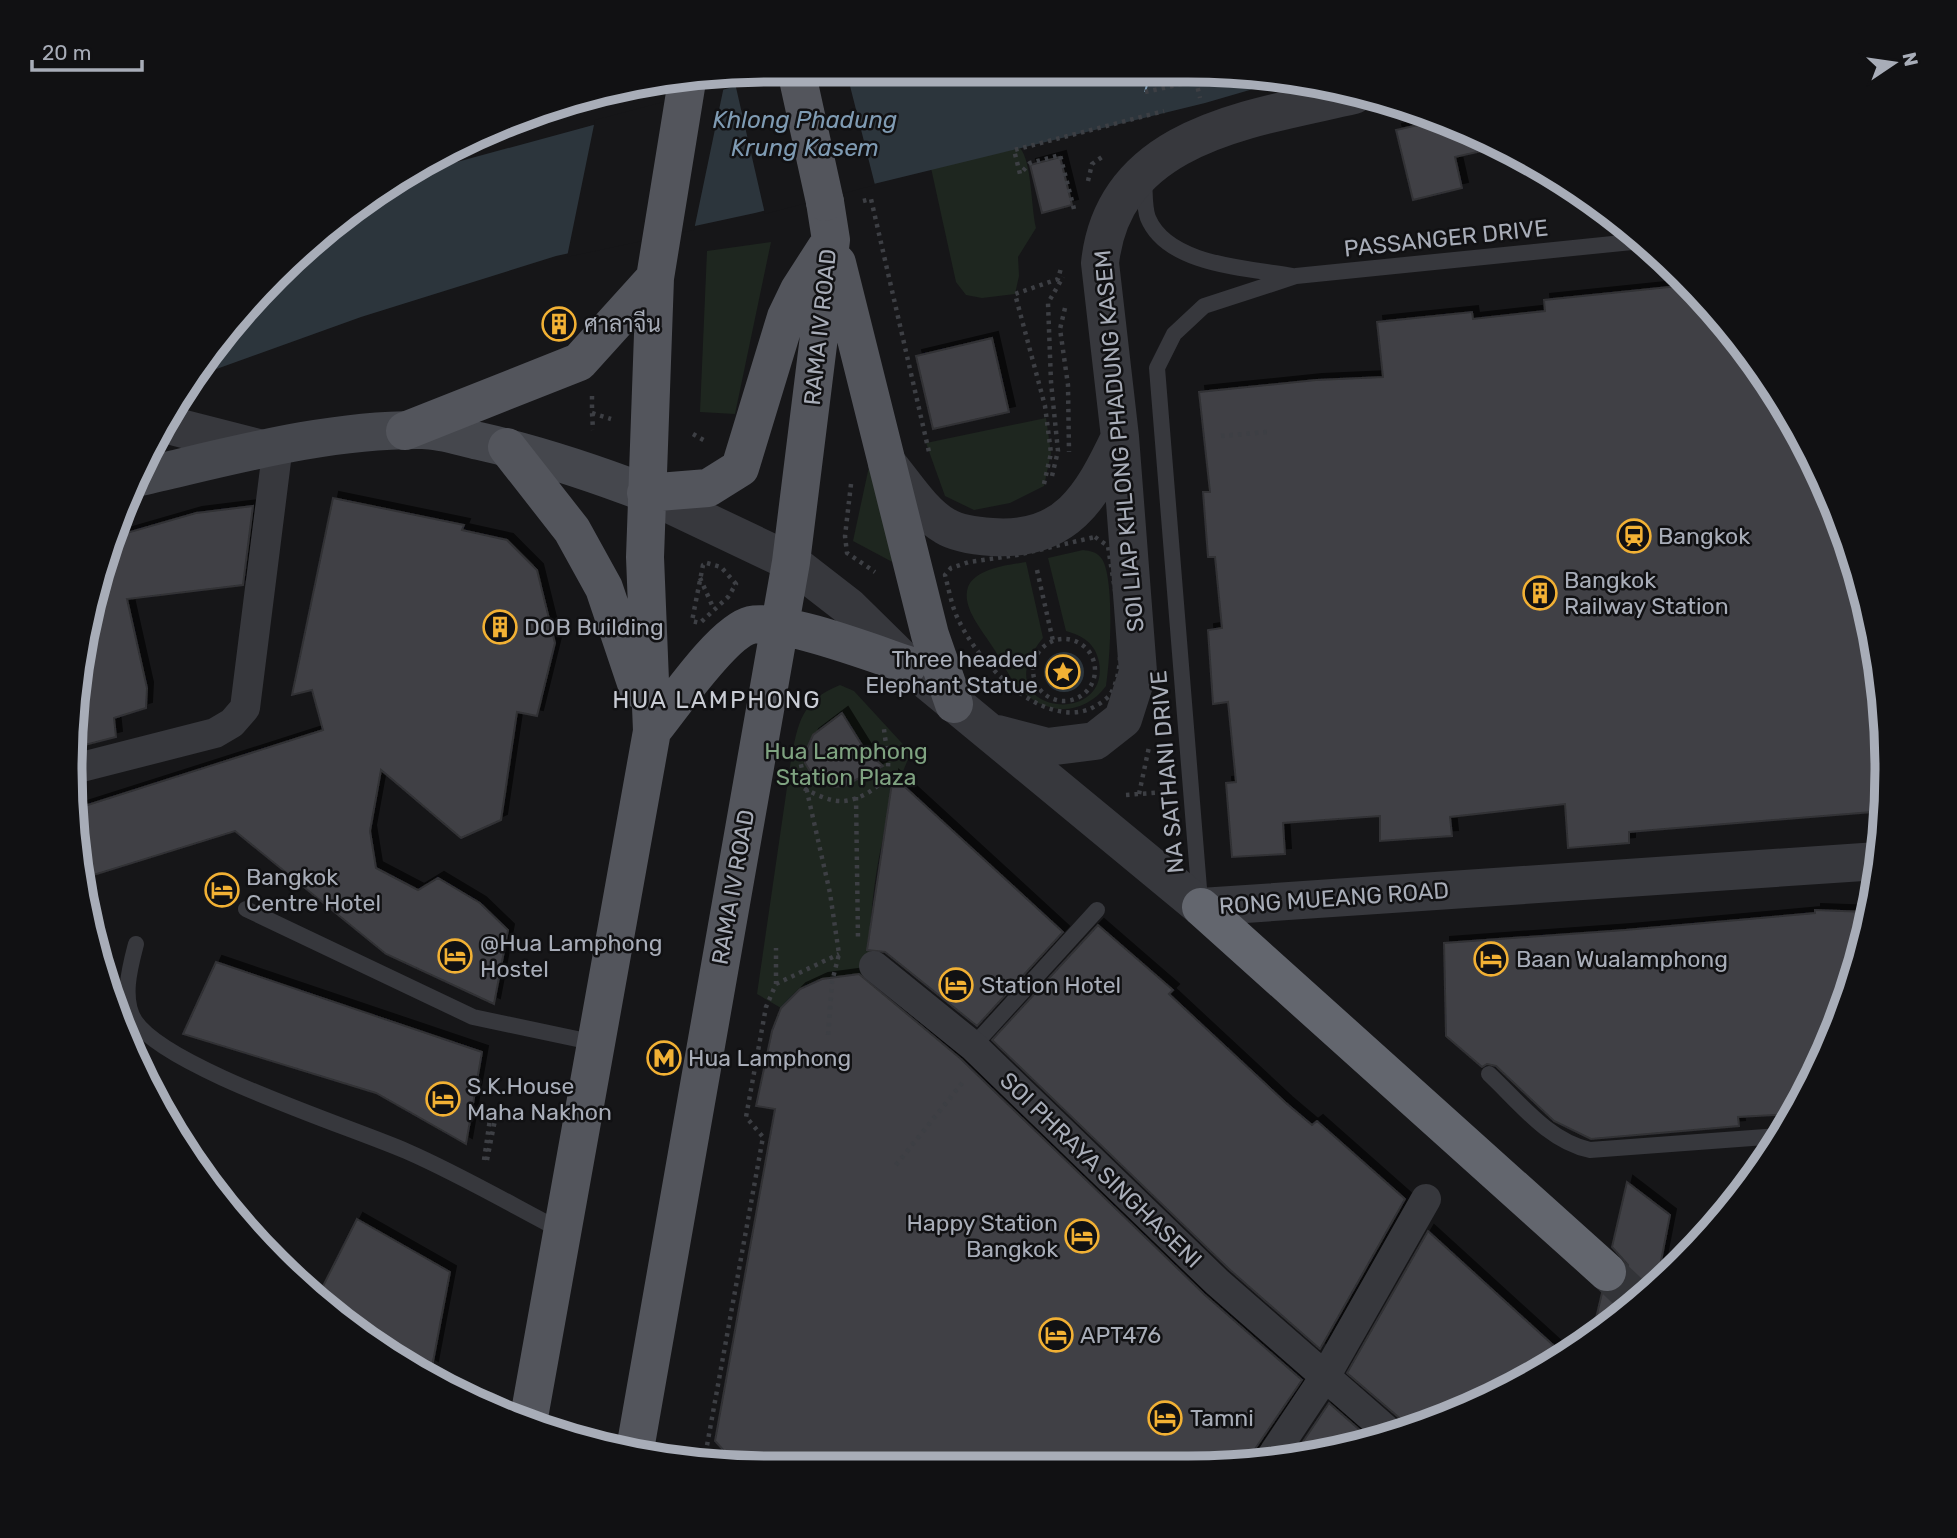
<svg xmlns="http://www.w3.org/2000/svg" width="1957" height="1538" font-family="Rubik,Sarabun,sans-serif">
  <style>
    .green { fill: #1e261f }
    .water { fill: #2c353c }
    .pier { fill: #161618 }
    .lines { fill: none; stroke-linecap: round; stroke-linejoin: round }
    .ferry { stroke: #7f9bb3; stroke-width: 2; stroke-dasharray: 9 7; stroke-linecap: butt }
    .building { fill: #404145; stroke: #303034; stroke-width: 2; filter: url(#shadow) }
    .motorway-tunnel { stroke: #333438; stroke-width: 38; stroke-dasharray: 38 19; stroke-linecap: butt }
    .path { stroke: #3d3f44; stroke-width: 4.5; stroke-dasharray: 3.5 5; stroke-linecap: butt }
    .service { stroke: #37383d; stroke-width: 16 }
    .minor { stroke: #37383d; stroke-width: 30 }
    .tertiary { stroke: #37383d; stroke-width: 38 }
    .secondary { stroke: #45474d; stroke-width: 38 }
    .primary { stroke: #53555c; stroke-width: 38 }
    .motorway { stroke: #63666e; stroke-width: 38 }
    .primary-bridge { stroke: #53555c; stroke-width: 38 }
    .labels { text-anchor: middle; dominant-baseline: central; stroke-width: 5; stroke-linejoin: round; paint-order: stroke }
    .street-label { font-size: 23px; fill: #a8adb8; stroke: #111113 }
    .poi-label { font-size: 23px; fill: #a8adb8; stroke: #111113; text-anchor: start }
    .park-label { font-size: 23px; fill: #7fa381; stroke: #111113 }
    .water-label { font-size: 24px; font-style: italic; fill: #7f9bb3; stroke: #111113 }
    .neighbourhood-label { font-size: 24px; letter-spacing: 2px; fill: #c9ccd4; stroke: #111113 }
    .rim { fill: none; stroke: #a8adb8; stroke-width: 9 }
  </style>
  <defs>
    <filter id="shadow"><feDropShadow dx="6" dy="-6" stdDeviation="0" flood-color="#0009"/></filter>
  </defs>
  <rect width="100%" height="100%" fill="#161618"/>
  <!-- green -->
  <path class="green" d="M1020 148C1032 162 1031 207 1036 228L1018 257 1019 276 1015 294 982 298 966 295 956 282 931 168Z
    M771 242 735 414 700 412 707 251Z
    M1046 418 1051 453 1044 486 1010 503 974 510 945 496 926 443Z
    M873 448 898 565 853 541Z
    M1083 550C1091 551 1097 552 1102 559 1115 580 1110 661 1106 686 1083 717 1044 716 1018 687 1008 676 1001 659 992 646 983 631 961 607 968 587 976 568 1009 565 1026 562L1043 638C981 712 1111 730 1099 662 1095 643 1083 636 1066 631L1048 558Z
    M840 685 854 691 911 753C881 816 867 907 870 977 830 974 810 980 781 1008L757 994 791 760C798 722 802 700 840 685Z"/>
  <!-- water -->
  <path class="water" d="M795 70 1233 71 1281 81 1205 103 755 213 556 256 361 317 197 376 274 275 402 177Z
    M1044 672a20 20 0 1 1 40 0a20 20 0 1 1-40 0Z"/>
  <!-- pier -->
  <path class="pier" d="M783 70H846L875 185 765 214 735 83Z
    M724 86 694 230 567 257 595 120Z"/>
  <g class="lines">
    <!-- ferry -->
    <path class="ferry" d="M1145 92 1151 71"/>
  </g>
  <!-- building -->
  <path class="building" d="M1440 120 1500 147 1455 157 1462 188 1413 200 1396 130Z
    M1060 157 1072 205 1042 213 1030 165Z
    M1688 285 1714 308 1793 419 1850 544 1881 677 1885 811 1629 832V843L1568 848 1565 804 1450 817 1452 836 1380 841V816L1283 823 1285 854 1232 857 1226 783 1236 782 1228 702 1213 704 1208 630 1222 628 1215 557H1208L1203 492H1210L1199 392 1316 380 1383 377 1377 322 1472 312 1473 319 1545 311 1544 300Z
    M992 338 1009 412 933 429 916 356Z
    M333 498 464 525 462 530 507 540 537 570 555 643 537 716 517 712 501 820 461 838 381 770 370 831 376 868 418 890 438 878 480 903 508 930 494 1004 386 954 235 831 84 878 75 809 323 730 312 690 292 695Z
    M253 506 243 585 127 599 147 688 146 708 114 718 116 737 73 748 94 588 116 536 196 513Z
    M842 713 865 750 883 766 844 786 834 787 815 780 805 763V753L813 735Z
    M893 776 1063 932 977 1026 885 952 867 950Z
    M1815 910 1869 912 1863 949 1815 1078 1792 1114 1738 1117 1739 1126 1591 1139 1554 1121 1496 1066 1487 1064 1482 1067 1446 1036 1444 943 1625 930 1815 913Z
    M1098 925 1173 990 1169 994 1286 1103 1312 1125 1317 1121 1405 1199 1320 1349 1229 1269 992 1040Z
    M216 962 482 1052 466 1144 376 1093 183 1034Z
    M859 974 961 1059 1205 1295 1302 1380 1255 1449 1253 1463 1233 1466 769 1468 737 1465 715 1441 775 1109 756 1106 772 1031 781 1008 800 989 822 979Z
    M1627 1182 1670 1215 1656 1287 1592 1335 1602 1293 1614 1292 1623 1287 1628 1277V1265L1612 1247Z
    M357 1219 450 1272 432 1367 318 1296Z
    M1428 1231 1564 1355 1538 1374 1409 1432 1404 1422 1347 1373Z
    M1329 1403 1370 1439 1294 1455Z"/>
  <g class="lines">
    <!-- motorway-tunnel -->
    <path class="motorway-tunnel" d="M1607 1272 1639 1302"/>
    <!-- path -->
    <path class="path" d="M1145 92 1196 81 1200 98
      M1088 181 1092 164 1105 155
      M863 201 871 199 929 452
      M1074 209 1060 155 1030 163 1020 174 1014 150 1164 111
      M1065 308 1060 329 1068 385 1069 452
      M592 396V413L611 419
      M592 413 593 430
      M693 434 707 442
      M1221 436 1267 432
      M1052 476 1058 451 1051 382 1048 303 1063 277
      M851 484 845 536 847 553 875 572
      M1044 484 1051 453 1045 406 1015 294 1058 279 1061 268
      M1095 537 1108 546C1113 583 1131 660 1111 693 1107 700 1096 706 1090 709 1040 728 979 663 959 621 952 608 949 590 945 575L951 568 969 562 1017 555Z
      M707 563 721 567 736 584 728 597 700 623 692 621 703 565Z
      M1037 570 1053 641
      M700 578 712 605
      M1033 670a31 31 0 1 1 62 0a31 31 0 1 1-62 0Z
      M799 756 830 893 839 954 832 982 828 1037
      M797 784C808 791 828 802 843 801 860 800 886 786 888 767 889 755 885 741 884 729
      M1139 794 1149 747
      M1126 795 1166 792
      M856 797 858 939
      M776 984 839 954
      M484 1160 490 1119
      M487 1160 495 1120
      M896 1165 963 1082
      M704 1462 763 1137 746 1117 766 1007 776 984V948"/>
    <!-- service -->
    <path class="service" d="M1144 180C1145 191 1144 208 1148 218 1168 266 1249 268 1293 276
      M1200 901 1157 368 1174 334 1204 306 1296 276 1642 241
      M246 909 473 1017 596 1043
      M136 944C130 967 121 999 135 1021 166 1068 348 1126 406 1151 459 1174 510 1204 562 1231
      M973 1046 1097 910
      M1489 1074C1519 1102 1548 1141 1590 1150L1779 1136"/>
    <!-- minor -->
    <path class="minor" d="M70 770 215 733 232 723 245 708 278 445
      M874 966 973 1046 1217 1282 1392 1435
      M486 1406 504 1415
      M1270 1459 1326 1375 1426 1199"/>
    <!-- tertiary -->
    <path class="tertiary" d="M163 420 176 427 262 449
      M887 463C904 483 922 513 945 526 958 534 977 536 992 537 1066 542 1091 498 1120 437
      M646 493 791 562 849 607 908 665 1201 907 1878 861
      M997 734 1047 747 1095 741 1123 719 1138 672 1120 437 1100 263C1114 134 1251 119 1354 95"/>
    <!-- secondary -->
    <path class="secondary" d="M140 477C232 456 327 429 422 430 441 430 461 437 479 441 537 454 591 472 646 493"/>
    <!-- primary -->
    <path class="primary" d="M837 263 930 635 954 704
      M405 431 579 362 655 278
      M507 447 572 530 604 588 638 689
      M646 493 708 488 740 468 786 317 799 290 826 248
      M652 731C672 707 722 632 751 625 781 618 875 654 908 665
      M528 1423 652 731 645 557 655 278 687 81
      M634 1455 791 562 831 240 825 202"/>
    <!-- motorway -->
    <path class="motorway" d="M1201 907 1607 1272"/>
    <!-- primary-bridge -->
    <path class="primary-bridge" d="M796 70 825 202"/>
  </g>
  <!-- icons -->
  <defs>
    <symbol id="building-ring" viewBox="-11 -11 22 22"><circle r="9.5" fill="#111113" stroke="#f2b134" stroke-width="1.5"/><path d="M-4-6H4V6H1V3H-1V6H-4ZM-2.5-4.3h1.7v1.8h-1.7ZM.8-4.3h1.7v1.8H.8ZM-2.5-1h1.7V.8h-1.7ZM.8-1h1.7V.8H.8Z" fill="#f2b134"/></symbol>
    <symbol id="station-ring" viewBox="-11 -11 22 22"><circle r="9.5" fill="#111113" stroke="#f2b134" stroke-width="1.5"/><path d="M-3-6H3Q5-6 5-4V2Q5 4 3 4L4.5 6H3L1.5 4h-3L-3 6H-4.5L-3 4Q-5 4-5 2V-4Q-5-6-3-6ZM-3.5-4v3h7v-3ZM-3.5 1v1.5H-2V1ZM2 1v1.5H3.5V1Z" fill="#f2b134"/></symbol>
    <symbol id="sight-ring" viewBox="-11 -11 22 22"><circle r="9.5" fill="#111113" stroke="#f2b134" stroke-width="1.5"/><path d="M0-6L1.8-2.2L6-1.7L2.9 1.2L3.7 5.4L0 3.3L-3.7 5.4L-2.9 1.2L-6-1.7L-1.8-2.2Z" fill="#f2b134"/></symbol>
    <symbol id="hotel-ring" viewBox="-11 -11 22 22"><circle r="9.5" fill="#111113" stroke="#f2b134" stroke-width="1.5"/><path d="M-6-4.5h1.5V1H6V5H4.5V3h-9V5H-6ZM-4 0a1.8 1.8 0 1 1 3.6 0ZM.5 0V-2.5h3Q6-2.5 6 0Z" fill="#f2b134"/></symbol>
    <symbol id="metro-ring" viewBox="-11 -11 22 22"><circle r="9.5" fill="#111113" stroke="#f2b134" stroke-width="1.5"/><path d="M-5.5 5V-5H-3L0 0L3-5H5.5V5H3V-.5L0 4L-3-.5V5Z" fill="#f2b134"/></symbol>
  </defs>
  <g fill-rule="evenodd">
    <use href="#building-ring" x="540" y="305" width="38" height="38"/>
    <use href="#station-ring" x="1615" y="517" width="38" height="38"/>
    <use href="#building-ring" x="1521" y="574" width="38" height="38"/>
    <use href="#building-ring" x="481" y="608" width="38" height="38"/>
    <use href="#sight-ring" x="1044" y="653" width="38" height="38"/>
    <use href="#hotel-ring" x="203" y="871" width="38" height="38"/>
    <use href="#hotel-ring" x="436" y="937" width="38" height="38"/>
    <use href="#hotel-ring" x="1472" y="940" width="38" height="38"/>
    <use href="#hotel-ring" x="937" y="966" width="38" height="38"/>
    <use href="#metro-ring" x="645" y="1039" width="38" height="38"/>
    <use href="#hotel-ring" x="424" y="1080" width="38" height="38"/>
    <use href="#hotel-ring" x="1063" y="1217" width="38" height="38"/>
    <use href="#hotel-ring" x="1037" y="1316" width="38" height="38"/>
    <use href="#hotel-ring" x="1146" y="1399" width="38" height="38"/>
  </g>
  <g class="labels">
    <!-- street labels -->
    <g class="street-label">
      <text transform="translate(1446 238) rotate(-6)">PASSANGER DRIVE</text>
      <text transform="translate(820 327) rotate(-84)">RAMA IV ROAD</text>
      <text transform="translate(1119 441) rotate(-95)">SOI LIAP KHLONG PHADUNG KASEM</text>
      <text transform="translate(1167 772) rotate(-95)">NA SATHANI DRIVE</text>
      <text transform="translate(733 887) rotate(-80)">RAMA IV ROAD</text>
      <text transform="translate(1334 898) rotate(-4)">RONG MUEANG ROAD</text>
      <text transform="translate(1101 1170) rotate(44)">SOI PHRAYA SINGHASENI</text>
    </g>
    <!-- poi labels -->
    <g class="poi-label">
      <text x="584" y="324">ศาลาจีน</text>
      <text x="1658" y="536">Bangkok</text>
      <text x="1564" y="580">Bangkok<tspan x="1564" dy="26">Railway Station</tspan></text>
      <text x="524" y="627">DOB Building</text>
      <text x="1038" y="659" text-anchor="end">Three headed<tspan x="1038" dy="26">Elephant Statue</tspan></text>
      <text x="246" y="877">Bangkok<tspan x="246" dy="26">Centre Hotel</tspan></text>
      <text x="480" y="943">@Hua Lamphong<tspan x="480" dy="26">Hostel</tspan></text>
      <text x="1516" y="959">Baan Wualamphong</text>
      <text x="981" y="985">Station Hotel</text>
      <text x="688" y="1058">Hua Lamphong</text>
      <text x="467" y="1086">S.K.House<tspan x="467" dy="26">Maha Nakhon</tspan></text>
      <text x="1058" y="1223" text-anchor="end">Happy Station<tspan x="1058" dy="26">Bangkok</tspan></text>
      <text x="1080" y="1335">APT476</text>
      <text x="1190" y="1418">Tamni</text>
    </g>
    <!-- park labels -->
    <g class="park-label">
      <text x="846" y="751">Hua Lamphong<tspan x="846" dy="26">Station Plaza</tspan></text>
    </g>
    <!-- water labels -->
    <g class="water-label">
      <text x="805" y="120">Khlong Phadung<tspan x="805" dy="28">Krung Kasem</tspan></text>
    </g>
    <!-- neighbourhood labels -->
    <g class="neighbourhood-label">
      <text x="717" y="700">HUA LAMPHONG</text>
    </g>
  </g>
  <!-- crop -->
  <path d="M0 0H1957V1538H0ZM769 82H1188A687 687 0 0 1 1875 769V769A687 687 0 0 1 1188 1456H769A687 687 0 0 1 82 769V769A687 687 0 0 1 769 82Z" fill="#111113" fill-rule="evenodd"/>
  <path class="rim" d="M769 82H1188A687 687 0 0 1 1875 769V769A687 687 0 0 1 1188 1456H769A687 687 0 0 1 82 769V769A687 687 0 0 1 769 82Z"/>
  <!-- north arrow -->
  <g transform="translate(1894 63) rotate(77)" stroke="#111113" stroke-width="5" paint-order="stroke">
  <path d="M0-5L12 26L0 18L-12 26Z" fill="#a8adb8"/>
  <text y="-10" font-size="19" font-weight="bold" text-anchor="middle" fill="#a8adb8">N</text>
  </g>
  <!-- scale -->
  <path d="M32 60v10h110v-10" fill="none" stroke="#a8adb8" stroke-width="3.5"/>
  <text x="42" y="60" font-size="21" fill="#a8adb8" stroke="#111113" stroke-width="5" paint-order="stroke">20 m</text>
</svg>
